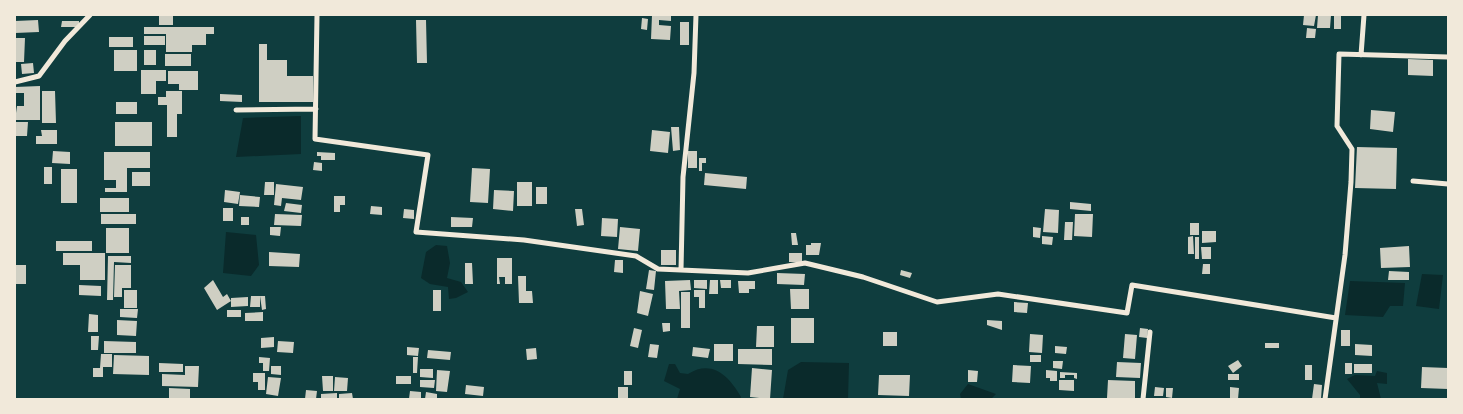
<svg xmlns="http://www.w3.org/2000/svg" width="1463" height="414" font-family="Commissioner,sans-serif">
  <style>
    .water { fill: #0a2a2b }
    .building { fill: #cfcfc3 }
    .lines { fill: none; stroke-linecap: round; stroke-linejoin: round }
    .minor { stroke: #f1e9da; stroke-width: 5 }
  </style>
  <rect width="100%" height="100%" fill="#0f3d3e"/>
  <!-- water -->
  <path class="water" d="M301 116V154L236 157 243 118Z
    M226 232 256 235 259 265 251 276 223 273Z
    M436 245 447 246 450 263 447 278 461 282 468 292 456 298 449 299 448 287 430 284 421 278 426 252Z
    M1422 274 1443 275 1439 309 1416 306Z
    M1350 281 1405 283 1403 306H1390L1383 317 1345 315Z
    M801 362 849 363 848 399H783L788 370Z
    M669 364H675L680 373 688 374C712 359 729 376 741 397L740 399H677L680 389 664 381Z
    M1377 371 1387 373V384L1377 383 1381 399H1360V395L1347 379 1355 375 1375 376Z
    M968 384 996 394 991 399H961L960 394Z"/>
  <!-- building -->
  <path class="building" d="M159 15H173V25H159Z
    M652 15H671V21L659 20V25L671 26 670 40 651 39Z
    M1304 15H1316L1314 26 1303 25Z
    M1318 15H1331L1330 28H1317Z
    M1334 15H1341V29H1334Z
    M642 18 648 19 647 30 641 29Z
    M38 20 39 32 15 33V21Z
    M416 20H426L427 63H417Z
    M62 21H79V27H61Z
    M680 22H689V45H680Z
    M144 27H214V34H206V45H192V52H166V34H144Z
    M1307 28 1316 29 1315 38H1306Z
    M144 36H165V45H144Z
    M109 37H133V47H109Z
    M15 38H25L24 62H15Z
    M259 44H267V60H287V76H313V102H259Z
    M114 50H137V71H114Z
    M144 50H156V65H144Z
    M165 54H191V66H165Z
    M1408 59 1433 60V76L1408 75Z
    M33 63 34 73 22 74 21 64Z
    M141 70H166V81H156V94H141Z
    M168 71H198V90H179V84H168Z
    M40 86V120H15L17 106H24V93H15V87Z
    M42 91H55L56 123H42Z
    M166 91H182V114H177V137H167V105H158V97H166Z
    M220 94 242 95V102L220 101Z
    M116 102H137V114H116Z
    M1371 110 1395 112 1393 132 1370 129Z
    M15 122H28L27 136H15Z
    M115 122H152V146H115Z
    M671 127H679L680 150 673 151Z
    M41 130H57V144H36V136H42Z
    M652 130 670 132 668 153 650 151Z
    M1357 147 1397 148 1396 189 1355 188Z
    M53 151 70 152V164L52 163Z
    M688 151H697V168H688Z
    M104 152H150V168H127V192H105V188H116V180H104Z
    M317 152 335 153V160H321V156H317Z
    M699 158H706V163H702V171H699Z
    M314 162 322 163V171L313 170Z
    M44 167H52V184H44Z
    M472 168 490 169 488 203 470 202Z
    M61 169H77V203H61Z
    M132 172H150V186H132Z
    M705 173 747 177 746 189 704 185Z
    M265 182H274V195H264Z
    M517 182H532V206H517Z
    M276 184 303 187 301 200 282 198 281 206 274 205Z
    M536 187H547V204H536Z
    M225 190 240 192 238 204 224 202Z
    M494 190 514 191 513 211 493 209Z
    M240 195 260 197 259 207 239 206Z
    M334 196H345V205H340V212H334Z
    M100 198H129V212H100Z
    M1070 202 1091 204V211L1070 209Z
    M286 203 302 205 301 213 284 211Z
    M371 206 382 207V215L370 214Z
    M223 208H233V221H223Z
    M404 209 414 210V219L403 218Z
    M575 209H582L584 225 577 226Z
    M1045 209 1059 210 1058 233 1043 232Z
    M101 214H136V224H101Z
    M275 214 302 215 301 226 274 225Z
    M1075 214H1093L1092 237 1074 236Z
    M241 217H249V225H241Z
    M451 217 473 218 472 227H451Z
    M602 218 618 219 617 237 601 236Z
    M1065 222H1073L1072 240H1064Z
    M1190 223H1199V235H1190Z
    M270 227H281L280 236 270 235Z
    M620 227 640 229 638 251 618 249Z
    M1033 227 1041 228 1040 238 1033 237Z
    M106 228H129V253H106Z
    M1202 231H1216V242L1202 243Z
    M791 233H796L798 245H792Z
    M1042 236 1053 237 1052 245 1042 244Z
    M1193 236 1194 254H1188V237Z
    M1195 237H1199V259H1195Z
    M56 241H92V251H56Z
    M811 243H821L819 255H806V245H811Z
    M1409 246 1410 267 1381 268 1380 248Z
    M1201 247H1211V259H1202Z
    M661 250H676V265H661Z
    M269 252 300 254 299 267 269 266Z
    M63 253H105V280H80V265H63Z
    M789 253H802V262H789Z
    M108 256H131V263L114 262 113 300H107Z
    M497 258H512V284H505V277H499L500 284H497Z
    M615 260H623V273L614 272Z
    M465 263H472L473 284H465Z
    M1203 264H1210V274H1202Z
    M15 265H26V284H15Z
    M115 265H131V288H122V297H114Z
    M649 270 656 271 654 290 646 289Z
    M901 270 912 273 910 278 900 275Z
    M1389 271 1409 272V280H1388Z
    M777 273 805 274 804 285 777 284Z
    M518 276H526V291H532L533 303H519Z
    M213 280 223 297 227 294 231 301 217 310 204 288Z
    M690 280 691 290 679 291 680 309H666L665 281Z
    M694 280H707V289L694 288Z
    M710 280H718V294H709Z
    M720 280H731V288H721Z
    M738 281H755V289H749V293H739Z
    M79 285 101 286V296L79 295Z
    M790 289H809V309H791Z
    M124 290H137V308H124Z
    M433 290H441V311H433Z
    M694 290H705V308H699V297H694Z
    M640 291 653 294 648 316 637 313Z
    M681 292H690V328H681Z
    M251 296H260V307H250Z
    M260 296H265L266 309 262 310Z
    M248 297V306L231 307V298Z
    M1014 302 1028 303 1027 313 1014 312Z
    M120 309H138L137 318 120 317Z
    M227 310H241V317H227Z
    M263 312V321H245V313Z
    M89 314 98 315V332H88Z
    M791 318H814V343H791Z
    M117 320 137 321 136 336 117 335Z
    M987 320 1002 321V330L987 325Z
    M662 323H670V331L663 332Z
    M757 326H774V347H756Z
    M634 328 642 330 638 348 630 346Z
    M1140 328 1148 329 1147 338 1139 337Z
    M1341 330H1350V346H1341Z
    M883 332H897V346H883Z
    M1030 334 1043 335 1042 353 1029 352Z
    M1125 334 1137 335 1135 359 1123 358Z
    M91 336H99L98 350H91Z
    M274 337V347L261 348V338Z
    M104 341 136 342V353H104Z
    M278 341 294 342 293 353 277 352Z
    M1265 343H1279V348H1265Z
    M650 344 659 345 657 358 648 357Z
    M714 344H733V361H714Z
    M1355 344 1372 345V356L1355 355Z
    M1055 346 1067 347 1066 354 1055 353Z
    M407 347 419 348 418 356 407 355Z
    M693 347 710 349 708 358 692 356Z
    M536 348 537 359 527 360 526 349Z
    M738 349H772V365L738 364Z
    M428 350 451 352 450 360 427 358Z
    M101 354H112V367H103V377H93V368H100Z
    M114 355 149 356V375L113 374Z
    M1030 355H1041V362H1030Z
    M259 357 270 358 269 371H263V363H259Z
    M413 357H418L417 373H413Z
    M1238 360 1242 366 1233 373 1228 366Z
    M1053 361H1063L1062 369 1053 368Z
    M1117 362 1141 363 1140 378 1116 377Z
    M159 363 183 364V372H159Z
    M1345 363H1352V374H1345Z
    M1354 364H1372V373H1354Z
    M1013 365 1031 366 1030 383 1012 382Z
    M1305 365H1312V380H1305Z
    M185 366H199L198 387 162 386V374L185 375Z
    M271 366H281V375L271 374Z
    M1422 367 1448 368V389L1421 388Z
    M752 368 772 370 770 399 750 397Z
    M420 369H433V378L420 377Z
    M437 370 450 371 447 392 436 391Z
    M968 370 978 371 977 382H968Z
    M1046 370 1057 371V381H1050V378H1046Z
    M624 371H632V385H624Z
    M1060 372 1077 373V379L1074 378V375H1065V378H1060Z
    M253 373H265V390H258V382H253Z
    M1228 374H1239V380H1228Z
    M879 375H910L909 396 878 395Z
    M322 376H333V391H323Z
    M396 376H411V384H396Z
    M268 377 281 378 278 396 266 394Z
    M335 377 348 378 347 391H334Z
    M420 380H435L434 388 420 387Z
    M1059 380H1074V391L1059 390Z
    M1108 380 1135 381V398H1107Z
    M1314 384 1322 385 1321 399H1312Z
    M466 385 484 387 483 396 465 394Z
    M618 387H628V399H618Z
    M1155 387 1164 388 1163 396H1154Z
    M1230 387 1239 388 1238 399H1230Z
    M169 388 190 389V398H169Z
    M1166 388H1173L1172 398 1166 397Z
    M306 390 317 391 316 399H305Z
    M410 391 421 392V399H409Z
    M426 392 437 394V399H425Z
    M337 393V399H321V394Z
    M352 393 353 399H339V394Z"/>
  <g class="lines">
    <!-- minor -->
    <path class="minor" d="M317 15 315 139 428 155 416 232 524 240 636 256 658 269 681 270 683 177 694 73 696 15
      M1361 55 1364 15
      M15 82 39 76 65 41 90 15
      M236 110 316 109
      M1413 181 1448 184
      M681 270 748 273 805 263 863 277 937 302 998 294 1127 313 1132 285 1336 318
      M1143 399 1150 332
      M1325 399 1345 255 1351 182 1352 149 1337 126 1339 54 1448 57"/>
  </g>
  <!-- border -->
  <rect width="1463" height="414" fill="none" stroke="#f1e9da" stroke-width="32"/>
</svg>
